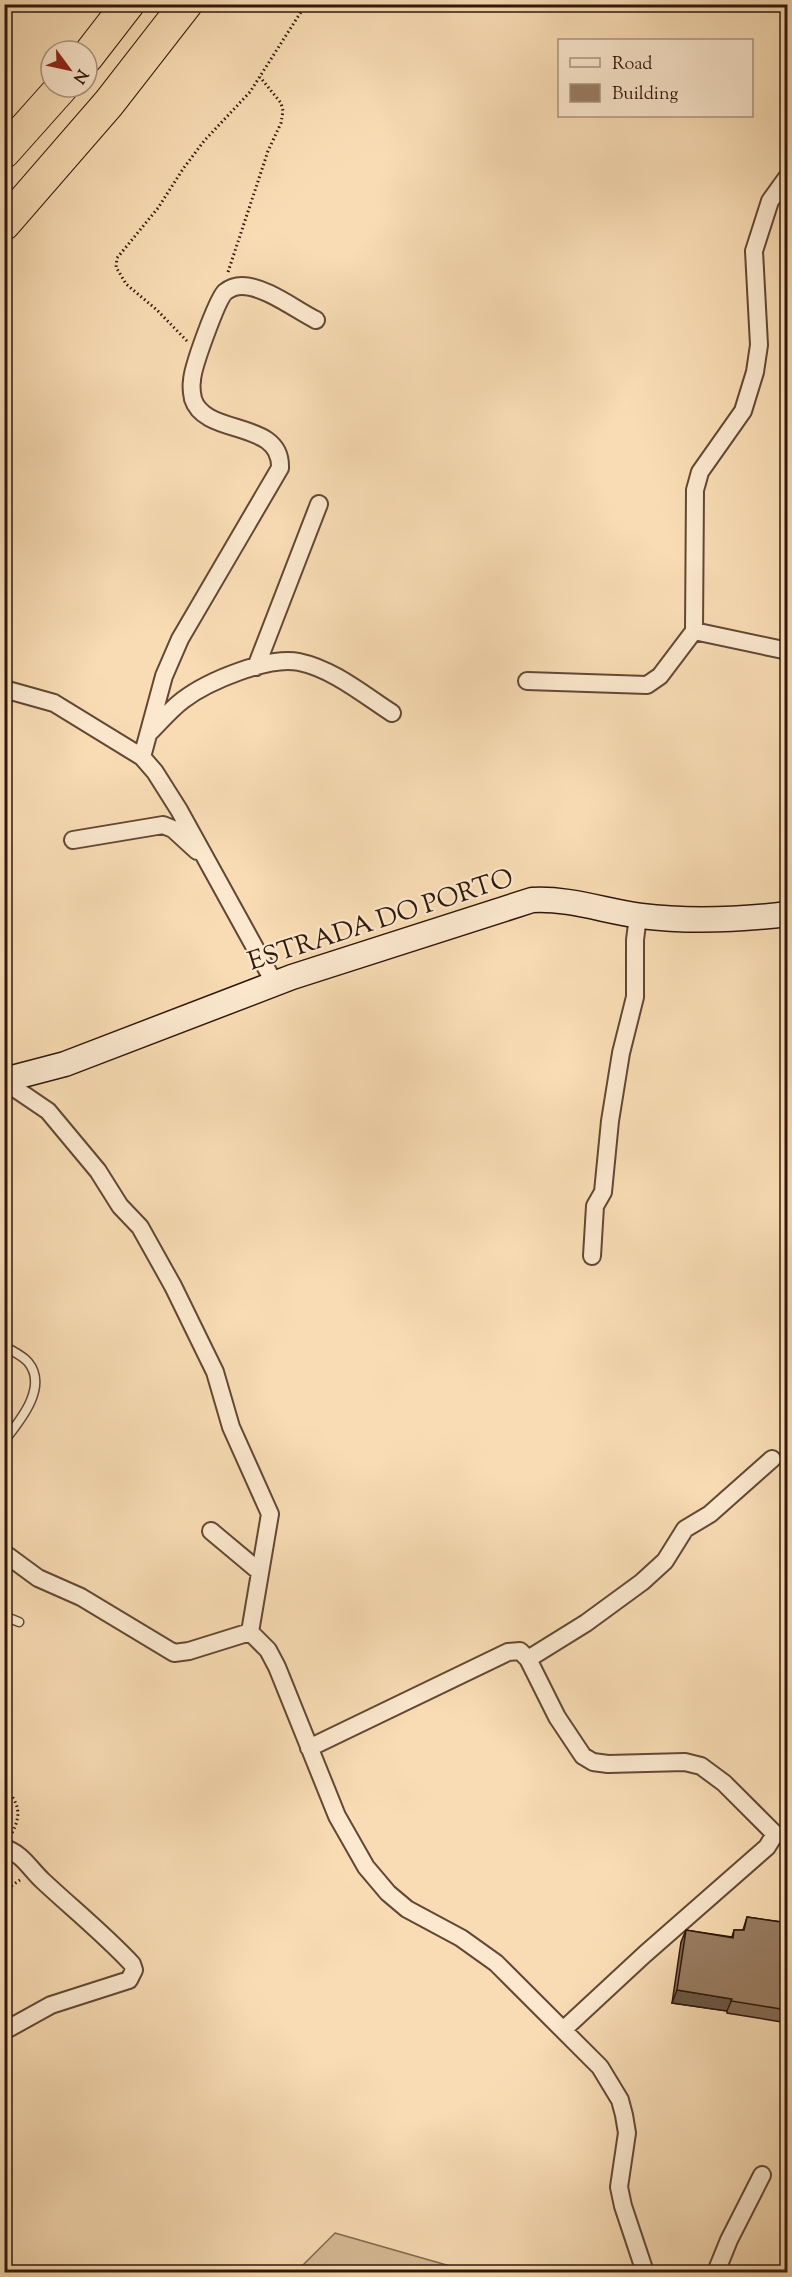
<svg xmlns="http://www.w3.org/2000/svg" width="792" height="2277" font-family="'Sorts Mill Goudy',serif">
  <style>
    .green { fill: #d7bb97; stroke: #846950; stroke-width: 1.5 }
    .lines { fill: none; stroke-linecap: round; stroke-linejoin: round }
    .lane-casing { stroke: #624834; stroke-width: 11 }
    .street-casing { stroke: #624834; stroke-width: 20 }
    .secondary-casing { stroke: #30170a; stroke-width: 27 }
    .highway-casing { stroke: #30170a; stroke-width: 34 }
    .path { stroke: #30170a; stroke-width: 3; stroke-dasharray: 1.5 3; stroke-linecap: butt }
    .lane { stroke: #fbe8ce; stroke-width: 8 }
    .street { stroke: #fbe8ce; stroke-width: 16 }
    .secondary { stroke: #fbe8ce; stroke-width: 24 }
    .highway { stroke: #f9dcb4; stroke-width: 32 }
    .wall { fill: #846c54; stroke: #30170a; stroke-width: 1.5 }
    .shaded-wall { fill: #6b5845; stroke: #30170a; stroke-width: 1.5 }
    .building { fill: #997d62; stroke: #30170a; stroke-width: 1.5 }
    .labels { text-anchor: middle; dominant-baseline: central; stroke-width: 4.5; stroke-linejoin: round; paint-order: stroke }
    .street-label { font-size: 26px; fill: #30170a; stroke: #fbe8ce }
  </style>
  <rect width="100%" height="100%" fill="#f9dcb4"/>
  <filter id="stains"><feTurbulence type="fractalNoise" baseFrequency=".00333" numOctaves="4"/><feColorMatrix values="0 0 0 0 .2 0 0 0 0 .09 0 0 0 0 .02 0 0 0 .5 -.17"/></filter>
  <radialGradient id="worn" r=".72"><stop offset=".6" stop-color="#630" stop-opacity="0"/><stop offset="1" stop-color="#630" stop-opacity=".3"/></radialGradient>
  <!-- green -->
  <path class="green" d="M335 2233 471 2272H296Z"/>
  <g class="lines">
    <defs>
      <path id="lane" d="M4 1346C12 1351 22 1355 28 1362 49 1387 19 1422 4 1441
        M4 1616 19 1622"/>
      <path id="street" d="M694 631 788 651
        M256 667 319 504
        M527 681 647 685 660 676 694 631 695 490 700 472 743 411 755 372 759 345 754 251 770 201 788 176
        M4 689 54 703 142 757 155 772 179 810 275 984
        M150 732C161 721 171 709 183 700 208 681 268 656 299 662 333 669 364 695 392 713
        M142 757 164 676 180 639 280 468C282 419 205 437 193 399 192 394 191 386 192 381 192 368 217 300 225 292 230 288 236 286 242 286 265 286 296 310 316 320
        M73 840 163 825 173 829 197 851
        M4 1081 48 1111 98 1171 120 1206 140 1227 173 1286 215 1372 231 1427 270 1514 250 1632
        M592 1256 595 1206 603 1192 610 1121 621 1053 635 997V940L638 916
        M211 1531 260 1572
        M4 1553 38 1578 81 1597 174 1653 189 1651 250 1632
        M250 1632 268 1650 277 1667 337 1816 366 1867 388 1893 407 1909 461 1938 496 1963 600 2067 620 2100 624 2115 627 2133 619 2187 623 2206 645 2272
        M528 1659 586 1623 642 1582 665 1561 685 1529 710 1514 772 1459
        M309 1748 508 1652 520 1651 528 1659 557 1717 583 1756 593 1762 608 1764 685 1762 701 1766 724 1783 775 1834 767 1847 645 1954 563 2030
        M4 1848C22 1853 30 1869 43 1881 73 1909 104 1934 132 1964L134 1970 129 1980 51 2005 4 2031
        M716 2272 729 2240 762 2175"/>
      <path id="secondary" d="M4 1080 65 1064 292 977 532 900C570 898 604 911 641 916 690 922 738 920 788 914"/>
      <path id="highway" d="M87 57 128 4
        M4 152 62 87
        M4 224 109 103 186 4"/>
    </defs>
    <!-- lane casing -->
    <use href="#lane" class="lane-casing"/>
    <!-- street casing -->
    <use href="#street" class="street-casing"/>
    <!-- secondary casing -->
    <use href="#secondary" class="secondary-casing"/>
    <!-- highway casing -->
    <use href="#highway" class="highway-casing"/>
    <!-- path -->
    <path class="path" d="M228 272 268 151 281 123 283 111 281 103 260 77
      M187 341 157 310 126 284 116 267 117 258 158 208 183 169 204 141 250 92 306 4
      M4 1787C19 1802 22 1814 12 1833
      M4 1891 20 1880"/>
    <!-- lane -->
    <use href="#lane" class="lane"/>
    <!-- street -->
    <use href="#street" class="street"/>
    <!-- secondary -->
    <use href="#secondary" class="secondary"/>
    <!-- highway -->
    <use href="#highway" class="highway"/>
  </g>
  <!-- wall -->
  <path class="wall" d="M747 1917 788 1923V2023L727 2013V2011L672 2003 681 1942 686 1930 732 1937 734 1930H743Z"/>
  <!-- shaded-wall -->
  <path class="shaded-wall" d="M677 1990 732 1999 727 2011 672 2003Z"/>
  <!-- building -->
  <path class="building" d="M747 1917 788 1923V2010L731 2001 732 1999 677 1990 686 1930 733 1938 734 1930H744Z"/>
  <g class="labels">
    <!-- street labels -->
    <g class="street-label">
      <text transform="translate(381 921) rotate(-18)">ESTRADA DO PORTO</text>
    </g>
  </g>
  <!-- margin -->
  <rect width="792" height="2277" fill="none" stroke="#f9dcb4" stroke-width="24"/>
  <rect x="6" y="6" width="780" height="2265" fill="none" stroke="#30170a" stroke-width="3"/>
  <rect x="12" y="12" width="768" height="2253" fill="none" stroke="#30170a" stroke-width="1.5"/>
  <!-- legend -->
  <rect x="558" y="39" width="195" height="78" fill="#fbe8ce" stroke="#aa9480" stroke-width="1.5"/>
  <rect x="570" y="58" width="30" height="9" fill="#fbe8ce" stroke="#aa9480" stroke-width="1.5"/>
  <text x="612" y="69" font-size="18" fill="#30170a">Road</text>
  <rect x="570" y="84" width="30" height="18" fill="#997d62" stroke="#aa9480" stroke-width="1.5"/>
  <text x="612" y="99" font-size="18" fill="#30170a">Building</text>
  <!-- north arrow -->
  <g transform="translate(69 69) rotate(123)"><circle r="28" fill="#fbe8ce" stroke="#aa9480" stroke-width="1.5"/>
  <path d="M0-4.5L10 22L0 15L-10 22Z" fill="#8f2418"/>
  <text y="-9" font-size="16" font-weight="bold" text-anchor="middle" fill="#30170a">N</text>
  </g>
  <rect width="100%" height="100%" filter="url(#stains)"/>
  <rect width="100%" height="100%" fill="url(#worn)"/>
</svg>
